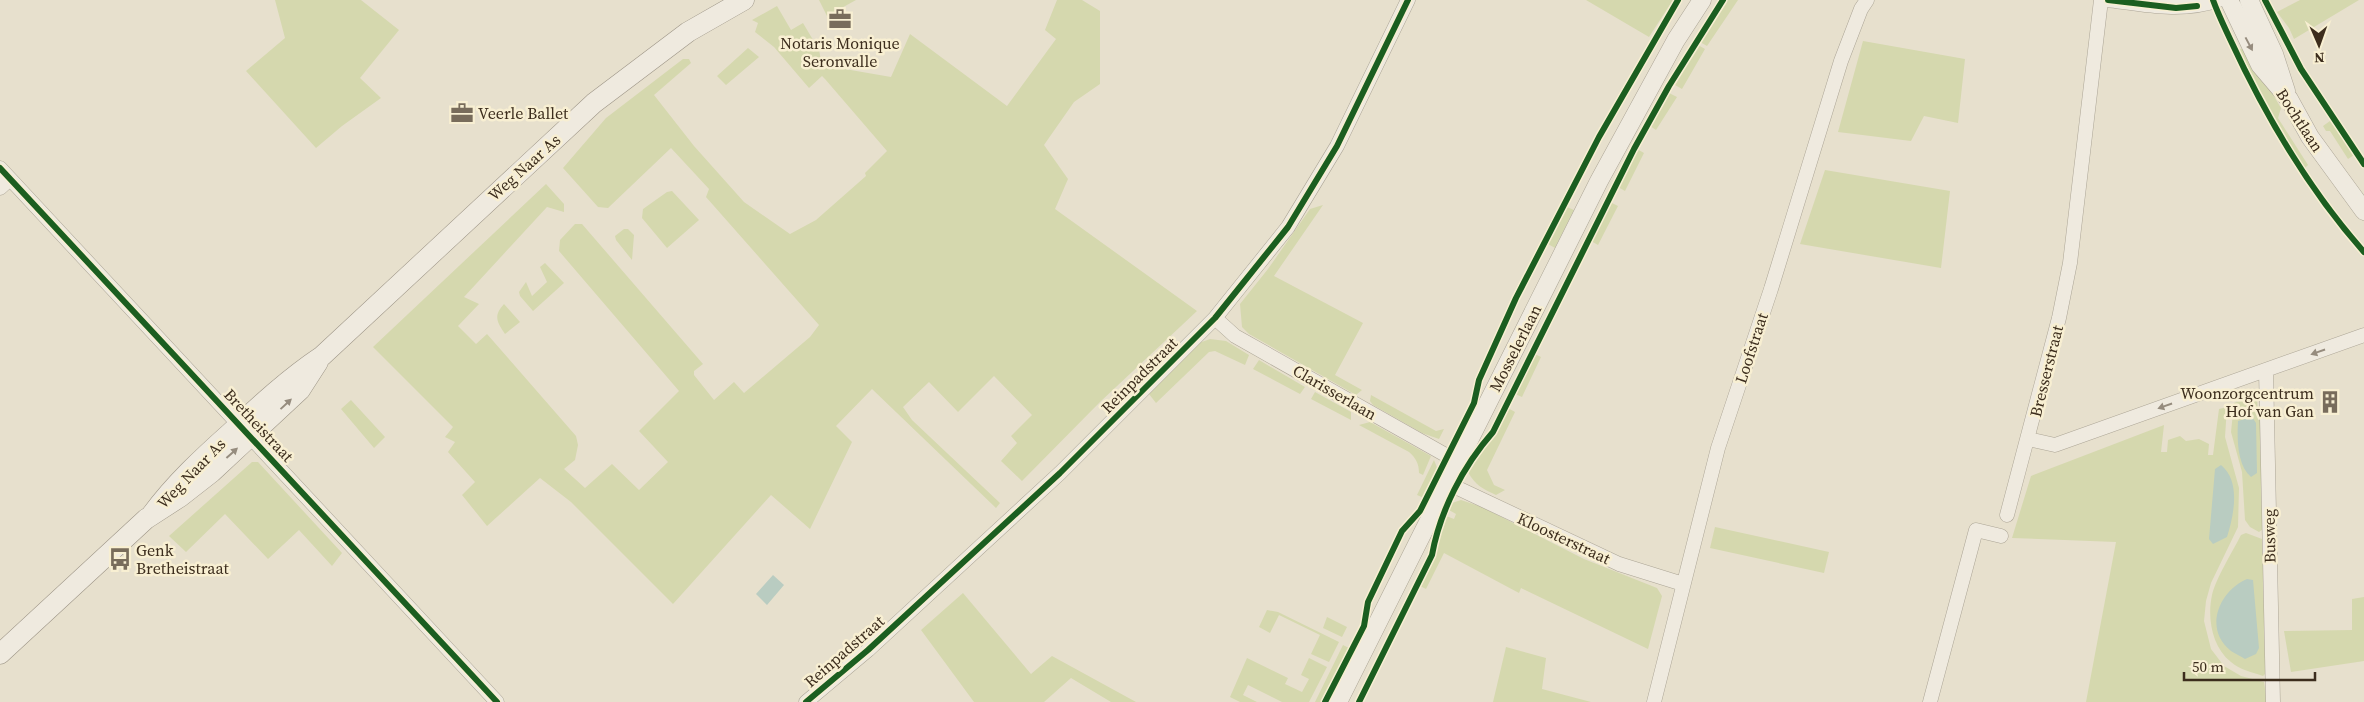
<svg xmlns="http://www.w3.org/2000/svg" width="2364" height="702" font-family="'Source Serif 4',serif">
  <style>
    .green { fill: #d5d8ae }
    .water { fill: #b9ccc1 }
    .lines { fill: none; stroke-linecap: round; stroke-linejoin: round }
    .minor-casing { stroke: #aca596; stroke-width: 15 }
    .tertiary-casing { stroke: #aca596; stroke-width: 19 }
    .secondary-casing { stroke: #9c9486; stroke-width: 21 }
    .minor { stroke: #efeadf; stroke-width: 14 }
    .tertiary { stroke: #efeadf; stroke-width: 18 }
    .secondary { stroke: #efeadf; stroke-width: 20 }
    .cycleway-casing { stroke: #f8efd2; stroke-width: 9 }
    .cycleway { stroke: #1b5e20; stroke-width: 6 }
    .oneway { fill: #968c7e }
    .labels { text-anchor: middle; dominant-baseline: central; stroke-width: 5; stroke-linejoin: round; paint-order: stroke }
    .poi-label { font-size: 16px; fill: #3c2d1d; stroke: #f8efd2; text-anchor: start }
    .street-label { font-size: 16px; fill: #3c2d1d; stroke: #f8efd2 }
  </style>
  <rect width="100%" height="100%" fill="#e7e0cd"/>
  <!-- green -->
  <path class="green" d="M275 0H361L399 30 360 78 381 98 342 126 316 148 246 71 285 38Z
    M819 0H856L827 16Z
    M1057 0H1082L1100 11V84L1074 102 1044 145 1068 179 1055 209 1197 311 1100 402 1022 481 1001 461 1017 443 1011 436 1032 415 994 376 958 412 929 382 903 407 912 420 1000 503 996 508 872 389 836 426 852 442 810 529 771 495 673 604 571 502 540 478 487 526 462 495 475 482 448 452 455 442 445 437 453 427 373 347 546 184 564 204V212L547 207 464 297 479 304 458 326 476 344 487 334 576 436 578 445 575 460 564 469 585 488 612 464 639 490 668 462 639 431 679 391 559 251 560 240 575 224H582L703 364 694 371V375L714 400 734 382 744 393 810 337 819 325 706 197 709 189 671 148 608 208 598 207 563 168 606 118 683 59H689L691 63 654 95 694 146 744 202 790 234 816 220 866 176 865 173 887 151 825 79 822 76 809 88 774 47 755 32 758 23 752 20 777 6 791 30 803 23 819 50 822 65 891 77 910 34 1007 106 1056 39 1045 30Z
    M1586 0H1673L1649 37Z
    M1728 0H1738L1707 46 1700 42Z
    M2300 0H2359L2294 39 2289 28 2277 12Z
    M1863 41 1965 59 1958 123 1924 116 1911 141 1838 132Z
    M1698 45 1705 49 1682 89 1675 85Z
    M2245 47 2281 108 2278 118 2308 165 2304 169 2259 96 2237 51Z
    M748 48 759 57 726 85 717 76Z
    M1669 93 1677 97 1656 130 1650 126Z
    M2330 121 2354 155 2348 159 2330 131H2326L2323 126Z
    M1637 149 1644 153 1625 191 1618 187Z
    M1825 170 1950 191 1941 268 1800 244Z
    M672 191 699 220 667 248 642 218 643 209 667 192Z
    M1610 202 1618 206 1598 245 1591 241Z
    M1323 205 1274 276 1363 323 1335 375 1362 390 1356 395 1249 334 1242 327 1240 304 1268 269 1310 209Z
    M1567 207 1574 210 1555 248 1548 244Z
    M624 229H628L634 235 632 260 616 240 615 236Z
    M545 263 564 283 533 311 520 296 519 292 526 282 532 296 547 282 540 267Z
    M504 304 520 322 505 334C497 322 493 316 504 304Z
    M1210 339 1226 341 1249 355 1245 365 1215 351 1209 352 1156 403 1149 394 1199 343Z
    M1535 354 1541 357 1522 397 1515 394Z
    M1259 360 1305 387 1300 394 1253 369Z
    M1315 392 1351 412V420L1311 399Z
    M1371 395 1436 431 1444 429 1439 439 1422 433 1373 405 1370 401Z
    M2257 395 2258 420H2260L2263 529 2259 532 2250 527 2245 520 2242 472 2231 432 2234 403Z
    M351 400 385 437 374 448 341 409Z
    M2227 407 2225 437 2239 488 2238 527 2211 583 2206 601 2204 621 2211 649 2224 666 2241 676 2264 682 2267 702H2086L2116 542 2012 538 2031 476 2164 425 2161 452H2167L2168 440 2180 436 2186 441 2199 439 2209 444 2208 455H2213L2219 409Z
    M1508 408 1515 412 1487 470 1494 485 1505 490 1496 495C1483 489 1475 485 1468 472L1477 453 1494 436Z
    M1370 422 1431 456 1423 475 1419 473C1419 464 1416 458 1409 452L1359 425Z
    M1434 460 1438 470 1424 498 1417 495Z
    M252 462H258L342 553 332 566 299 530 268 559 225 514 186 552 169 536Z
    M1461 500 1482 507 1584 559 1657 588 1662 596 1648 649 1521 588 1519 593 1444 553 1426 589 1420 586 1433 559 1440 528 1446 516 1454 519 1456 514 1449 510 1452 503Z
    M1715 527 1829 552 1824 573 1710 548Z
    M2246 533 2262 539 2266 673 2263 676C2252 672 2240 670 2231 662 2212 647 2207 618 2212 595 2216 578 2233 551 2241 535Z
    M963 593 1031 674 1052 656 1136 702H1111L1071 678 1044 702H974L921 630Z
    M2364 597V661L2291 672 2284 631 2352 630V599Z
    M1267 610 1278 612 1339 642 1329 662 1311 654 1320 635 1279 615 1270 633 1259 627Z
    M1327 617 1347 627 1342 637 1323 628Z
    M1343 645 1349 648 1322 702H1315Z
    M1506 647 1546 658 1542 689 1591 702H1493Z
    M1247 658 1288 678 1285 684 1302 692 1309 679 1301 675 1309 658 1327 667 1309 702H1282L1248 685 1243 695 1257 702H1240L1230 697Z"/>
  <!-- water -->
  <path class="water" d="M2252 417 2256 423 2257 473 2251 477C2237 465 2237 439 2238 421Z
    M2221 465C2241 481 2234 515 2227 537L2213 544 2209 539 2215 469Z
    M773 575 784 585 767 605 756 594Z
    M2247 579 2253 580 2259 648 2256 654 2245 659C2241 656 2235 654 2231 651 2203 629 2219 591 2247 579Z"/>
  <g class="lines">
    <defs>
      <path id="minor" d="M2108 0C2146 5 2182 13 2219 0
        M0 168 497 702
        M0 188 10 179
        M1215 318 1235 336 1458 462
        M2266 370 2273 702
        M2028 439 2055 445 2364 335
        M1447 483 1619 564 1683 584
        M2007 515 2059 318 2070 263 2101 0
        M806 702 868 650 1060 473 1215 318 1288 227 1337 146 1408 0
        M1654 702 1718 448 1771 289 1841 61 1861 9 1867 0
        M1930 702 1976 530 2001 536"/>
      <path id="tertiary" d="M2229 0 2260 65 2289 99 2310 137 2364 211
        M2249 0 2274 54 2286 91
        M1338 702 1599 181 1676 40 1702 0"/>
      <path id="secondary" d="M152 514C175 483 203 457 231 432 261 404 289 378 322 356L594 103 688 32 744 0
        M0 654 146 519 180 497 212 472 300 390 318 362"/>
    </defs>
    <!-- minor casing -->
    <use href="#minor" class="minor-casing"/>
    <!-- tertiary casing -->
    <use href="#tertiary" class="tertiary-casing"/>
    <!-- secondary casing -->
    <use href="#secondary" class="secondary-casing"/>
    <!-- minor -->
    <use href="#minor" class="minor"/>
    <!-- tertiary -->
    <use href="#tertiary" class="tertiary"/>
    <!-- secondary -->
    <use href="#secondary" class="secondary"/>
    <defs>
      <path id="cycleway" d="M2108 0 2176 8 2197 6
        M2213 0C2218 14 2224 26 2230 39 2265 115 2308 189 2364 252
        M2265 0 2301 69 2364 164
        M0 168 497 702
        M806 702 868 650 1060 473 1215 318 1288 227 1337 146 1408 0
        M1325 702 1364 626 1368 602 1402 531 1420 511 1474 403 1479 380 1516 298 1599 137 1678 0
        M1359 702 1432 555C1440 511 1463 466 1493 432L1634 149 1669 86 1723 0"/>
    </defs>
    <!-- cycleway casing -->
    <use href="#cycleway" class="cycleway-casing"/>
    <!-- cycleway -->
    <use href="#cycleway" class="cycleway"/>
  </g>
  <!-- one-way arrows -->
  <defs><path id="oneway-solid" d="M-6-.8H1V-3.2L6.5 0L1 3.2V.8H-6Z" transform="scale(1.25)"/></defs>
  <g class="oneway">
    <use href="#oneway-solid" transform="translate(2249 44) rotate(62)"/>
    <use href="#oneway-solid" transform="translate(2318 352) rotate(161)"/>
    <use href="#oneway-solid" transform="translate(286 404) rotate(-43)"/>
    <use href="#oneway-solid" transform="translate(2165 406) rotate(161)"/>
    <use href="#oneway-solid" transform="translate(232 453) rotate(-42)"/>
  </g>
  <!-- icons -->
  <defs>
    <symbol id="office-bare" viewBox="-9 -9 18 18"><path d="M-6-3h4V-5.5h4V-3h4V5H-6ZM-1-4.5V-3h2v-1.5ZM-6 0V1H6V0Z" fill="#786c5b" stroke="#f8efd2" stroke-width="2.5" paint-order="stroke"/></symbol>
    <symbol id="building-bare" viewBox="-9 -9 18 18"><path d="M-4-6H4V6H1V3H-1V6H-4ZM-2.5-4.3h1.7v1.8h-1.7ZM.8-4.3h1.7v1.8H.8ZM-2.5-1h1.7V.8h-1.7ZM.8-1h1.7V.8H.8Z" fill="#786c5b" stroke="#f8efd2" stroke-width="2.5" paint-order="stroke"/></symbol>
    <symbol id="bus-bare" viewBox="-9 -9 18 18"><path d="M-5-6H5V4H4V6H2V4H-2V6H-4V4H-5ZM-3.5-4V0h7V-4ZM-3.5 1.2v1.5H-2V1.2ZM2 1.2v1.5H3.5V1.2Z" fill="#786c5b" stroke="#f8efd2" stroke-width="2.5" paint-order="stroke"/></symbol>
  </defs>
  <g fill-rule="evenodd">
    <use href="#office-bare" x="824" y="3" width="32" height="32"/>
    <use href="#office-bare" x="446" y="97" width="32" height="32"/>
    <use href="#building-bare" x="2314" y="386" width="32" height="32"/>
    <use href="#bus-bare" x="104" y="543" width="32" height="32"/>
  </g>
  <g class="labels">
    <!-- poi labels -->
    <g class="poi-label">
      <text x="840" y="43" text-anchor="middle">Notaris Monique<tspan x="840" dy="18">Seronvalle</tspan></text>
      <text x="478" y="113">Veerle Ballet</text>
      <text x="2314" y="393" text-anchor="end">Woonzorgcentrum<tspan x="2314" dy="18">Hof van Gan</tspan></text>
      <text x="136" y="550">Genk<tspan x="136" dy="18">Bretheistraat</tspan></text>
    </g>
    <!-- street labels -->
    <g class="street-label">
      <text transform="translate(2300 120) rotate(57)">Bochtlaan</text>
      <text transform="translate(524 167) rotate(-42)">Weg Naar As</text>
      <text transform="translate(1515 348) rotate(-63)">Mosselerlaan</text>
      <text transform="translate(1751 348) rotate(-72)">Loofstraat</text>
      <text transform="translate(2046 371) rotate(-76)">Bresserstraat</text>
      <text transform="translate(1139 375) rotate(-45)">Reinpadstraat</text>
      <text transform="translate(1335 392) rotate(30)">Clarisserlaan</text>
      <text transform="translate(259 425) rotate(47)">Bretheistraat</text>
      <text transform="translate(191 473) rotate(-46)">Weg Naar As</text>
      <text transform="translate(2269 536) rotate(-91)">Busweg</text>
      <text transform="translate(1564 538) rotate(25)">Kloosterstraat</text>
      <text transform="translate(844 651) rotate(-41)">Reinpadstraat</text>
    </g>
  </g>
  <!-- north arrow -->
  <g transform="translate(2319 45) rotate(178)" stroke="#f8efd2" stroke-width="4" paint-order="stroke">
  <path d="M0-4L9 19L0 12L-9 19Z" fill="#3c2d1d"/>
  <text y="-8" font-size="14" font-weight="bold" text-anchor="middle" fill="#3c2d1d">N</text>
  </g>
  <!-- scale -->
  <path d="M2184 672v8h131v-8" fill="none" stroke="#3c2d1d" stroke-width="2.5"/>
  <text x="2192" y="672" font-size="15" fill="#3c2d1d" stroke="#f8efd2" stroke-width="4" paint-order="stroke">50 m</text>
</svg>
